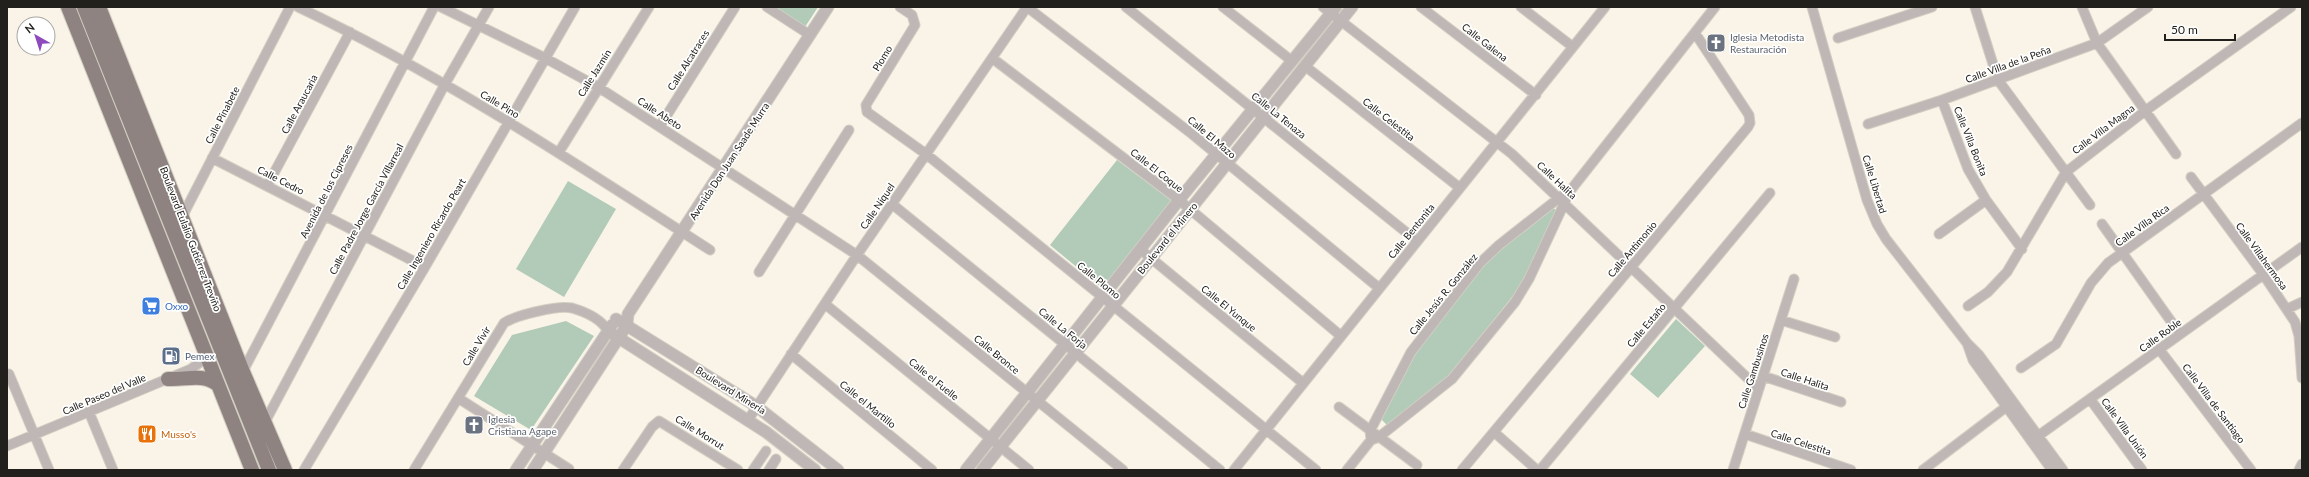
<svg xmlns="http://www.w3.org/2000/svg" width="2309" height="477" font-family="Lato,sans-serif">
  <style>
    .green { fill: #b1cbb8 }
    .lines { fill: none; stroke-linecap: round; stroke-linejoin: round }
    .minor-casing { stroke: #d2cec2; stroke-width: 11 }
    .tertiary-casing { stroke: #d2cec2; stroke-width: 13 }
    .primary-casing { stroke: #d2cec2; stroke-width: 16 }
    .minor { stroke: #beb7b6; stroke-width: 9 }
    .tertiary { stroke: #beb7b6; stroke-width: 11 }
    .primary { stroke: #8f8381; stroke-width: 14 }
    .labels { text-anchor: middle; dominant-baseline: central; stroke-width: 3.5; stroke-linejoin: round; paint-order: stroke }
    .worship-label { font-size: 10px; fill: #5b616d; stroke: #fff; text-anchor: start }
    .street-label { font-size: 10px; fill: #22201c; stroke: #fff }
    .shop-label { font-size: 10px; fill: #366cbe; stroke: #fff; text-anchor: start }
    .service-label { font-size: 10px; fill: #4e5e75; stroke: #fff; text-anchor: start }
    .food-label { font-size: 10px; fill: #c56008; stroke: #fff; text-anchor: start }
  </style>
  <rect width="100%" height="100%" fill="#f9f4e7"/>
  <!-- green -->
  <path class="green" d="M774 7H818L805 27Z
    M1117 160 1172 201 1102 288 1050 245Z
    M568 181 616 209 564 297 516 269Z
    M1547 207 1558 210 1520 287 1445 381 1387 425 1380 418 1408 361 1490 255Z
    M1676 319 1705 346 1658 398 1630 374Z
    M566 321 594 336 531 430 474 396 512 335Z"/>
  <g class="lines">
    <defs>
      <path id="minor" d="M298 7C442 75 575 163 710 250
        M441 7 545 58 598 87 857 255 1123 470
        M767 7 810 35
        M900 7 912 15 915 25 866 105 867 112 926 154 1316 470
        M1027 7 1192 134 1379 288
        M1126 7 1417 241
        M1223 7 1292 61
        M1323 7 1512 154 1759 389
        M1421 7 1536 95
        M1521 7 1573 47
        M1812 7 1867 200 1877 224 1886 239 1967 343 1979 355 2063 470
        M1975 7 1998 80 2090 205
        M2082 7 2097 43 2176 154
        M1838 38 1932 7
        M992 58 1179 200 1341 336
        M1305 66 1460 188
        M1942 100 1968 169 1986 200 2022 249
        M1868 124 1942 100 2097 43 2148 7
        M660 126 735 7
        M559 152 649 7
        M212 158 425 267
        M2191 177 2263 274 2295 322 2299 336 2302 378
        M267 186 350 32
        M892 204 1220 470
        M181 219 290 7
        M2102 224 2180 334
        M1939 234 1986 200
        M1141 250 1303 383
        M759 272 849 130
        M825 304 1029 470
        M1968 306 1988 292 2007 272 2066 172 2145 111 2291 7
        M2287 309 2302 302
        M1781 320 1835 337
        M1967 343 1973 360 2052 470
        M2159 349 2251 470
        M791 354 932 470
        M2021 368 2056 344 2091 283 2108 263 2302 123
        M9 374 49 470
        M241 375 434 7
        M1763 376 1841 402
        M458 398 569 469
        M2090 399 2142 470
        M1339 407 1417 465
        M89 412 113 470
        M748 420 857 255 1027 7
        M265 422 445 84 489 7
        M1494 432 1537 470
        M1745 434 1851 470
        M1371 440 1370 431 1411 352 1480 263 1499 245 1564 194
        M2031 441 2302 247
        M7 446 191 369 207 357
        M304 470 425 267 575 7
        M414 470 504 323C516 315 558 305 572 308 586 312 601 319 608 331
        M623 470 652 427 659 421 738 470
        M753 470 766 451
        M769 470 776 459
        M1234 470 1605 7
        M1347 470 1371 440 1379 437 1452 379 1515 302 1529 279 1570 191 1715 7
        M1462 470 1748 127 1750 123 1749 115 1695 33
        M1540 470 1770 193
        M1733 470 1794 279
        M1923 470 2006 407
        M2299 470 2302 464"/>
      <path id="tertiary" d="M616 319 756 406 838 470
        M608 331 766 432 815 470
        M516 470 612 325
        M533 470 627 325 628 314 828 7
        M966 470 1179 200 1336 7
        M982 470 1352 7"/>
      <path id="primary" d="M68 7 252 470
        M84 7 269 470
        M99 7 243 372 285 470
        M168 379C186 380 202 373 217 384"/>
    </defs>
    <!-- minor casing -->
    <use href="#minor" class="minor-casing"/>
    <!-- tertiary casing -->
    <use href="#tertiary" class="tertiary-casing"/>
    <!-- primary casing -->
    <use href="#primary" class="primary-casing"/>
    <!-- minor -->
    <use href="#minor" class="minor"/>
    <!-- tertiary -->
    <use href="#tertiary" class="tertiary"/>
    <!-- primary -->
    <use href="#primary" class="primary"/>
  </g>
  <!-- icons -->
  <defs>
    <symbol id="church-square" viewBox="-11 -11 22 22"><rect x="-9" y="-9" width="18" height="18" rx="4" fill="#6b7280" stroke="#fff"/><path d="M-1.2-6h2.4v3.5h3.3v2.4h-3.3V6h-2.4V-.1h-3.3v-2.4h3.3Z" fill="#fff"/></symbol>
    <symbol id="supermarket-square" viewBox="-11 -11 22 22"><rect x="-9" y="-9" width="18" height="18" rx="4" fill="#3f7fe0" stroke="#fff"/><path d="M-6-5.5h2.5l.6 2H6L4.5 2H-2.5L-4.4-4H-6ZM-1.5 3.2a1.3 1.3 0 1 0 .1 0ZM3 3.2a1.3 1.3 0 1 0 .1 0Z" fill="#fff"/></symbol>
    <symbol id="fuel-square" viewBox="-11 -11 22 22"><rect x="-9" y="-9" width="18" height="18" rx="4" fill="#5c6f8a" stroke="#fff"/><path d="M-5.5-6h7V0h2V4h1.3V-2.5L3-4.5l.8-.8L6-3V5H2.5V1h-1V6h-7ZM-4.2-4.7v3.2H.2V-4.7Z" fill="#fff"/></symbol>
    <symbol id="restaurant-square" viewBox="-11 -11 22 22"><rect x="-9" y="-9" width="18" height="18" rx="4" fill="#e8710a" stroke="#fff"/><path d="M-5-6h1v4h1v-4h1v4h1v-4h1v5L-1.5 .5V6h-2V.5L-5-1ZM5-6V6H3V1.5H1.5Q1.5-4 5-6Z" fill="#fff"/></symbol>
  </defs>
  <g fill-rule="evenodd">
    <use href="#church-square" x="1705" y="32" width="22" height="22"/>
    <use href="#supermarket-square" x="140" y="295" width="22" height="22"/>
    <use href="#fuel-square" x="160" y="345" width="22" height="22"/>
    <use href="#church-square" x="463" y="414" width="22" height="22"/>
    <use href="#restaurant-square" x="136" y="423" width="22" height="22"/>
  </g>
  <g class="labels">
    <!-- worship labels -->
    <g class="worship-label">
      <text x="1730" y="37">Iglesia Metodista<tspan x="1730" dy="12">Restauración</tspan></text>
      <text x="488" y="419">Iglesia<tspan x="488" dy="12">Cristiana Agape</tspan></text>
    </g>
    <!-- street labels -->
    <g class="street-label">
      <text transform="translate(1485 42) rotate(38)">Calle Galena</text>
      <text transform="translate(882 58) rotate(-59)">Plomo</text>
      <text transform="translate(688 60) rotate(-58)">Calle Alcatraces</text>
      <text transform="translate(2008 64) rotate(-20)">Calle Villa de la Peña</text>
      <text transform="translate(594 73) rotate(-58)">Calle Jazmín</text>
      <text transform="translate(299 104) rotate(-62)">Calle Araucaria</text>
      <text transform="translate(500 104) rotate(31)">Calle Pino</text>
      <text transform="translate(660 113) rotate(33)">Calle Abeto</text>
      <text transform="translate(222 115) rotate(-63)">Calle Pinabete</text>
      <text transform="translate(1279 115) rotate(39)">Calle La Tenaza</text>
      <text transform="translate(1389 119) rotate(38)">Calle Celestita</text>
      <text transform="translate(2103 129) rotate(-37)">Calle Villa Magna</text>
      <text transform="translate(1212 137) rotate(40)">Calle El Mazo</text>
      <text transform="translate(1971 141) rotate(68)">Calle Villa Bonita</text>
      <text transform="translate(729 161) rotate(-57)">Avenida Don Juan Saade Murra</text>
      <text transform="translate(1157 170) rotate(38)">Calle El Coque</text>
      <text transform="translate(281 180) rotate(27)">Calle Cedro</text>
      <text transform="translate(1557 180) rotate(43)">Calle Halita</text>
      <text transform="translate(1875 184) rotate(73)">Calle Libertad</text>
      <text transform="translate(326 191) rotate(-63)">Avenida de los Cipreses</text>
      <text transform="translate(877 206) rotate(-56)">Calle Níquel</text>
      <text transform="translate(366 209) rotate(-62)">Calle Padre Jorge García Villarreal</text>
      <text transform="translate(2142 225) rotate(-36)">Calle Villa Rica</text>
      <text transform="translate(1411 231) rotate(-51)">Calle Bentonita</text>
      <text transform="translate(431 234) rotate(-60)">Calle Ingeniero Ricardo Peart</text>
      <text transform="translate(1167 238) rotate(-51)">Boulevard el Minero</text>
      <text transform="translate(191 239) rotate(69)">Boulevard Eulalio Gutiérrez Treviño</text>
      <text transform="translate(1632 249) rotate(-50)">Calle Antimonio</text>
      <text transform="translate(2262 256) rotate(54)">Calle Villahermosa</text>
      <text transform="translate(1099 280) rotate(39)">Calle Plomo</text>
      <text transform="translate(1443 294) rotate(-51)">Calle Jesús R. González</text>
      <text transform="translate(1229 308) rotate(39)">Calle El Yunque</text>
      <text transform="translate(1646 325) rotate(-50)">Calle Estaño</text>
      <text transform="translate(1063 328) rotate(39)">Calle La Forja</text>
      <text transform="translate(2160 335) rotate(-36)">Calle Roble</text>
      <text transform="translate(476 346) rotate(-59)">Calle Vivir</text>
      <text transform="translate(997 354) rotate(39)">Calle Bronce</text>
      <text transform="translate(1753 371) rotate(-72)">Calle Gambusinos</text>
      <text transform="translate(934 379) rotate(39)">Calle el Fuelle</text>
      <text transform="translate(1805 379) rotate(18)">Calle Halita</text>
      <text transform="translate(731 390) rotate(32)">Boulevard Minería</text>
      <text transform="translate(104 394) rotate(-23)">Calle Paseo del Valle</text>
      <text transform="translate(2214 403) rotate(53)">Calle Villa de Santiago</text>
      <text transform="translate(868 404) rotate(39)">Calle el Martillo</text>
      <text transform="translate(2125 428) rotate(54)">Calle Villa Unión</text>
      <text transform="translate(700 432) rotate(32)">Calle Morrut</text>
      <text transform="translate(1801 442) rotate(18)">Calle Celestita</text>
    </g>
    <!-- shop labels -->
    <g class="shop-label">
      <text x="165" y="306">Oxxo</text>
    </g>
    <!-- service labels -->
    <g class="service-label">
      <text x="185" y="356">Pemex</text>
    </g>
    <!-- food labels -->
    <g class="food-label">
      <text x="161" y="434">Musso's</text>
    </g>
  </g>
  <!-- border -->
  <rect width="2309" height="477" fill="none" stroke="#22201c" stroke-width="16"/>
  <!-- north arrow -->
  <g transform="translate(36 36) rotate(321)"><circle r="19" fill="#ffffff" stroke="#a7a6a4"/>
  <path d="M0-3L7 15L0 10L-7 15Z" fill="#8e49bd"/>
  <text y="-6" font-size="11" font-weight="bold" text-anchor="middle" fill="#22201c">N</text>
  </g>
  <!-- scale -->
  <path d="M2165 34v6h70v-6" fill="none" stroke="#22201c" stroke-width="2"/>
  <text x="2171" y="34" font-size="12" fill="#22201c" stroke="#ffffff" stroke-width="3" paint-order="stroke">50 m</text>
</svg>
